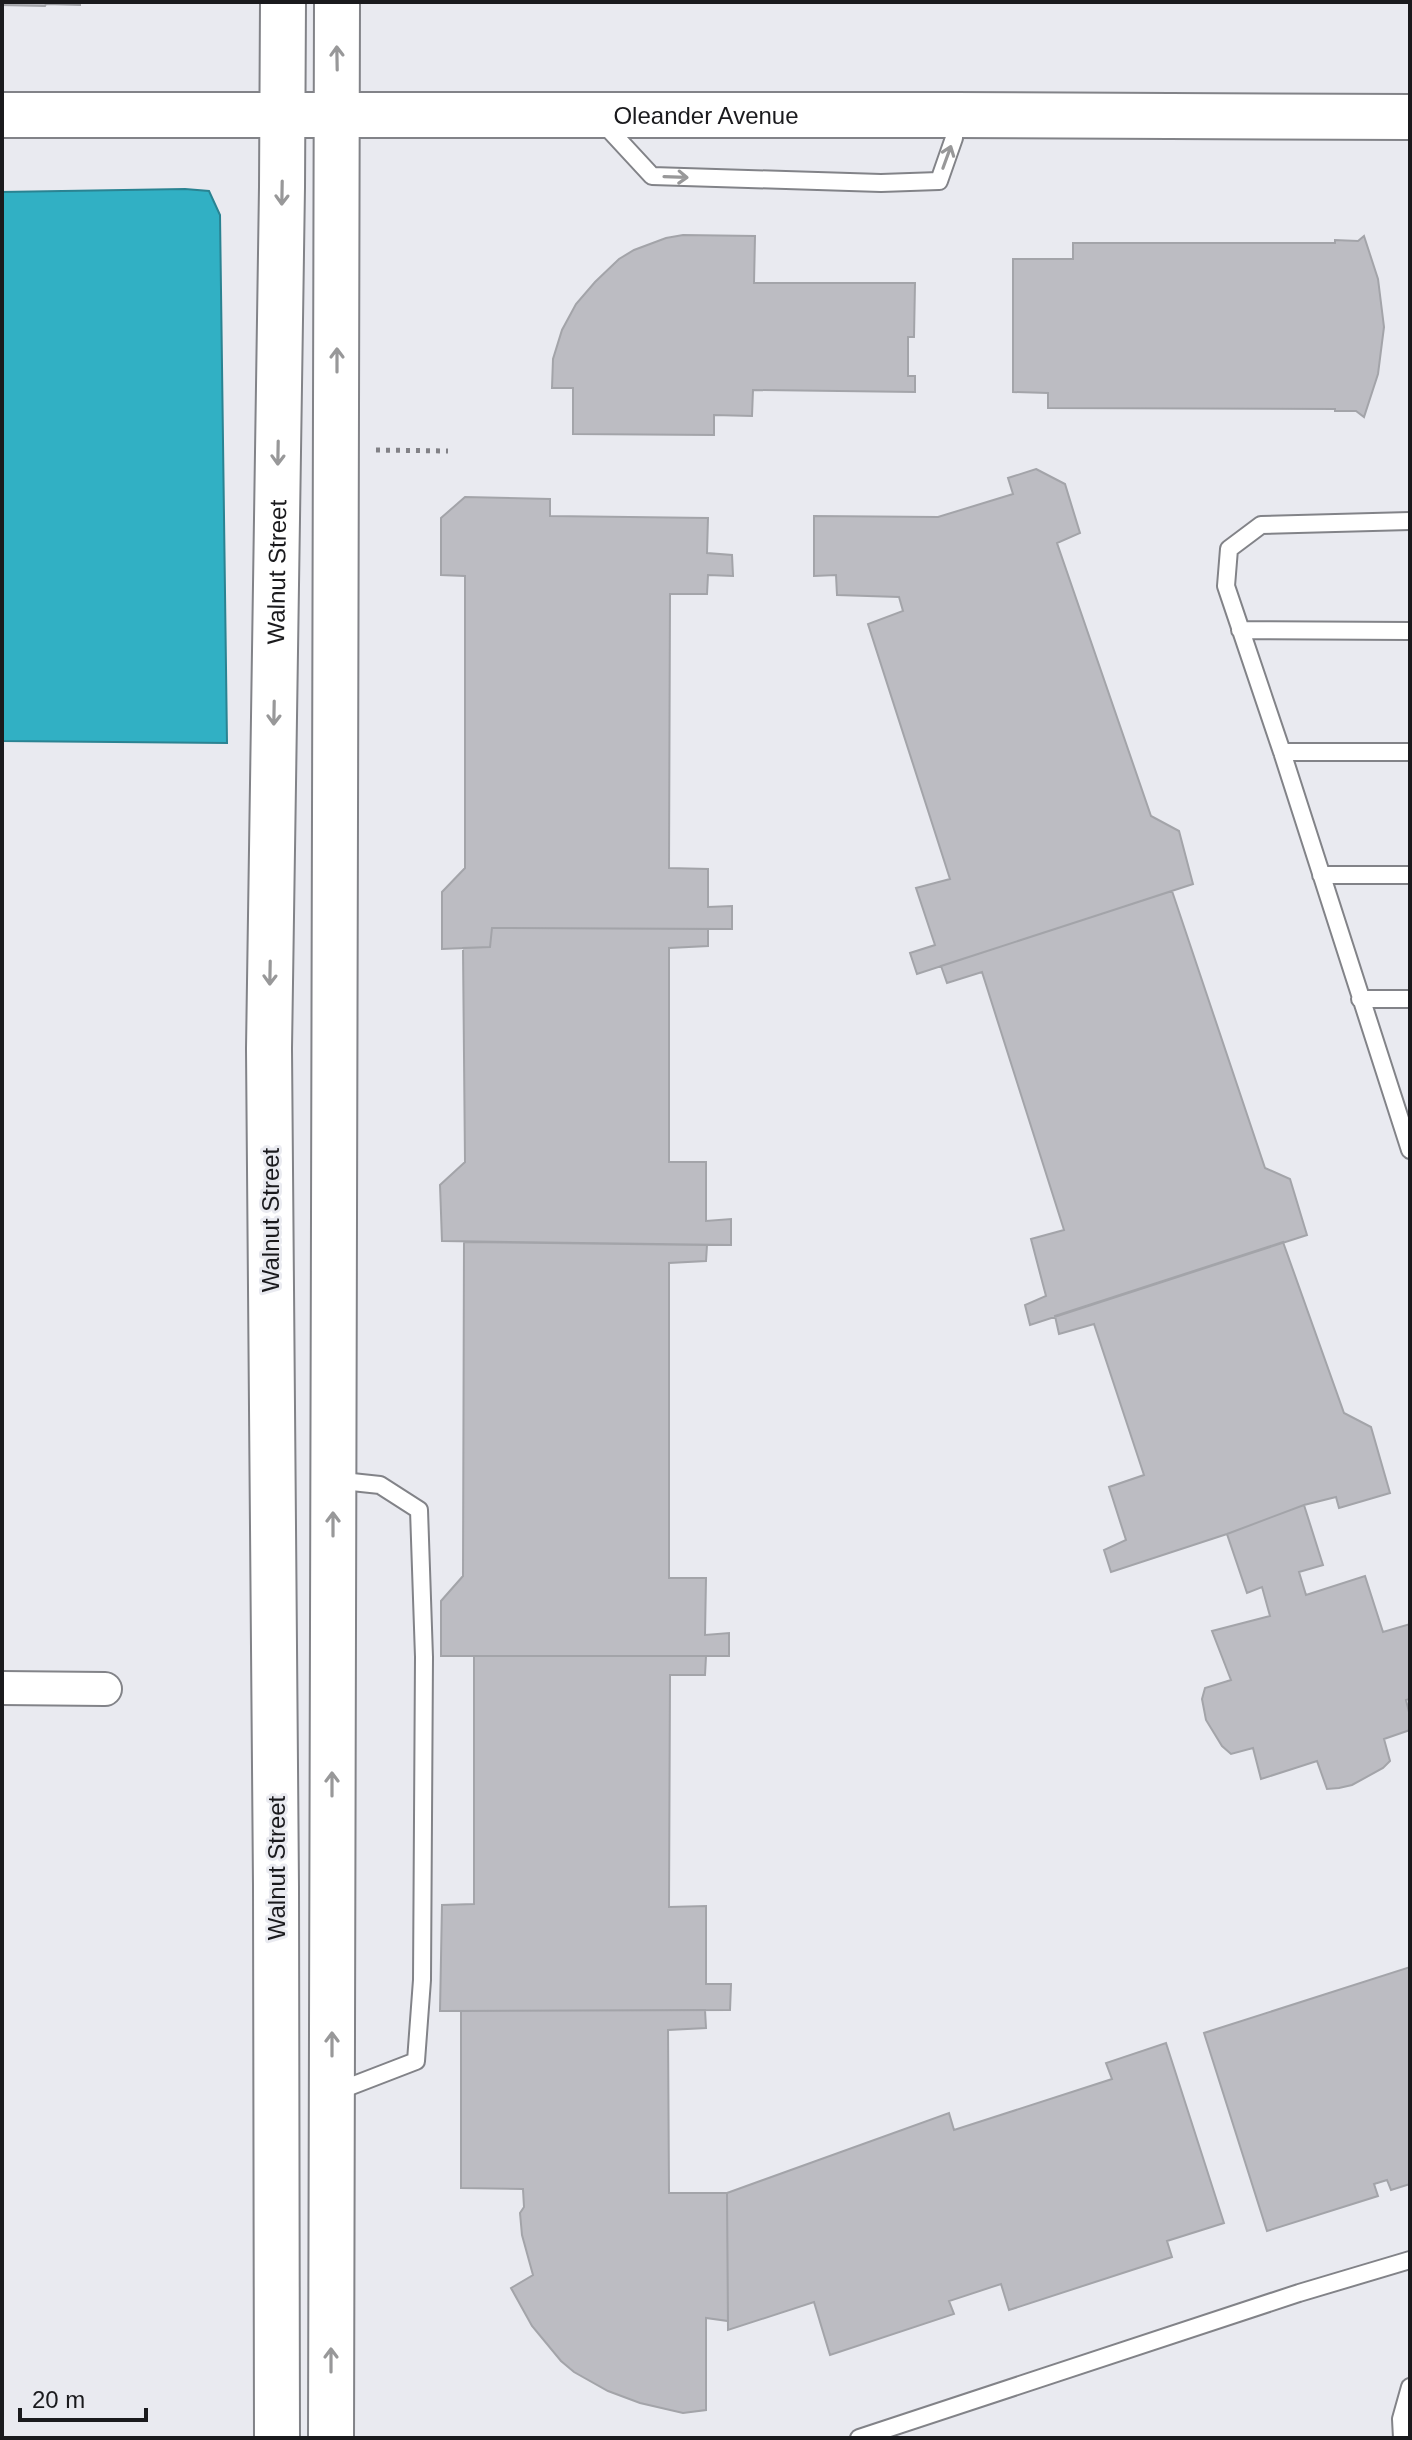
<svg xmlns="http://www.w3.org/2000/svg" width="1412" height="2440" font-family="Arial,sans-serif">
  <style>
    .water { fill: #31b0c4; stroke: #2a8392; stroke-width: 2 }
    .building { fill: #bcbcc2; stroke: #a3a4a9; stroke-width: 2 }
    .lines { fill: none; stroke-linecap: round; stroke-linejoin: round }
    .lane-casing { stroke: #828388; stroke-width: 20 }
    .street-casing { stroke: #828388; stroke-width: 36 }
    .secondary-casing { stroke: #828388; stroke-width: 48 }
    .path { stroke: #818186; stroke-width: 5; stroke-dasharray: 4 6; stroke-linecap: butt }
    .lane { stroke: #fff; stroke-width: 16 }
    .street { stroke: #fff; stroke-width: 32 }
    .secondary { stroke: #fff; stroke-width: 44 }
    .oneway { stroke: #989899 }
    .labels { text-anchor: middle; dominant-baseline: central; stroke-width: 6; stroke-linejoin: round; paint-order: stroke }
    .street-label { font-size: 24px; fill: #1a1a1d; stroke: #e9eaf0 }
  </style>
  <rect width="100%" height="100%" fill="#e9eaf0"/>
  <!-- water -->
  <path class="water" d="M185 189 209 191 220 215 227 743 2 741V192Z"/>
  <!-- building -->
  <path class="building" d="M2 2H80V5L46 4 45 6 2 5Z
    M683 235 755 236 754 283H915L914 337H908V376H915V392L753 390 752 416 714 415V435L573 434V388H552L553 359 562 330 576 304 595 282 619 259 634 250 666 238Z
    M1364 236 1378 279 1384 327 1378 374 1364 417 1356 411H1335V409L1048 408V393L1013 392V259H1073V243H1335V240L1358 241Z
    M1036 469 1065 484 1080 533 1057 543 1151 816 1179 831 1193 884 917 974 910 953 935 945 916 888 950 879 868 624 903 611 899 597 837 595 836 575 814 576V516L938 517 1013 494 1008 478Z
    M465 497 550 499V516L708 518 707 553 732 555 733 576 708 575 707 594H670L669 868 708 869V907L732 906V929L492 928 490 947 442 949V892L465 868V576L441 575V518Z
    M1172 891 1265 1168 1290 1179 1307 1235 1030 1325 1025 1305 1046 1296 1031 1239 1064 1230 982 972 947 983 941 966Z
    M492 928 708 929V946L669 948V1162H706V1221L731 1219V1245L442 1241 440 1185 465 1162 463 948 490 947Z
    M464 1242 707 1245 706 1261 669 1263V1578H706L705 1635 729 1633V1656H441V1601L463 1576Z
    M1283 1242 1344 1413 1371 1427 1390 1493 1339 1508 1336 1497 1304 1505 1227 1534 1111 1572 1104 1550 1126 1540 1109 1487 1144 1475 1094 1324 1059 1334 1055 1316Z
    M1304 1505 1323 1565 1299 1572 1306 1595 1365 1576 1383 1632 1410 1624V1699L1406 1700 1410 1716V1730L1384 1739 1390 1761 1383 1768 1352 1785 1339 1788 1327 1789 1317 1761 1261 1779 1253 1748 1231 1754 1222 1746 1206 1720 1202 1699 1205 1688 1231 1680 1212 1631 1270 1616 1262 1587 1247 1593 1227 1534Z
    M474 1656H706L705 1675H670L669 1907 706 1906V1984H731L730 2010 440 2011 442 1905 474 1904Z
    M1410 1967V2184L1391 2190 1387 2180 1374 2184 1378 2196 1267 2231 1204 2033Z
    M705 2010 706 2028 668 2030 669 2193H727L728 2321 706 2318V2410L683 2413 640 2403 608 2391 574 2372 561 2361 532 2326 511 2288 533 2275 522 2235 520 2213 524 2207 523 2189 461 2188V2011Z
    M1166 2043 1224 2223 1167 2241 1172 2257 1009 2310 1001 2284 949 2301 954 2314 830 2355 814 2302 728 2330 727 2193 949 2113 954 2130 1112 2079 1106 2063Z"/>
  <g class="lines">
    <defs>
      <path id="lane" d="M603 123 652 176 881 183 939 181 954 138V118
        M1410 521 1261 525 1229 549 1226 586 1282 752 1410 1150
        M1240 630 1410 631
        M1282 752H1410
        M1321 875H1410
        M1360 999H1410
        M333 2093 416 2061 422 1980 424 1657 419 1510 380 1485 333 1480
        M859 2438 1299 2293 1410 2260
        M1402 2438 1401 2419 1410 2387"/>
      <path id="street" d="M2 1688 105 1689"/>
      <g id="secondary">
        <path id="s1" d="M2 115H954L1410 117"/>
        <path id="s2" d="M277 2438 276 1886 269 1049 282 187 283 2"/>
        <path d="M331 2438 337 2"/>
      </g>
    </defs>
    <!-- lane casing -->
    <use href="#lane" class="lane-casing"/>
    <!-- street casing -->
    <use href="#street" class="street-casing"/>
    <!-- secondary casing -->
    <use href="#secondary" class="secondary-casing"/>
    <!-- path -->
    <path class="path" d="M376 450 448 451"/>
    <!-- lane -->
    <use href="#lane" class="lane"/>
    <!-- street -->
    <use href="#street" class="street"/>
    <!-- secondary -->
    <use href="#secondary" class="secondary"/>
  </g>
  <!-- one-way arrows -->
  <defs><path id="oneway-shaft" d="M-6 0H5M1.5-3L5.5 0L1.5 3" fill="none" stroke-width="1.6" stroke-linecap="round" stroke-linejoin="round" transform="scale(2)"/></defs>
  <g class="oneway">
    <use href="#oneway-shaft" transform="translate(337 58) rotate(-91)"/>
    <use href="#oneway-shaft" transform="translate(947 157) rotate(-70)"/>
    <use href="#oneway-shaft" transform="translate(676 177) rotate(2)"/>
    <use href="#oneway-shaft" transform="translate(282 193) rotate(91)"/>
    <use href="#oneway-shaft" transform="translate(337 360) rotate(-90)"/>
    <use href="#oneway-shaft" transform="translate(278 453) rotate(91)"/>
    <use href="#oneway-shaft" transform="translate(274 713) rotate(91)"/>
    <use href="#oneway-shaft" transform="translate(270 973) rotate(91)"/>
    <use href="#oneway-shaft" transform="translate(333 1524) rotate(-90)"/>
    <use href="#oneway-shaft" transform="translate(332 1784) rotate(-90)"/>
    <use href="#oneway-shaft" transform="translate(332 2044) rotate(-90)"/>
    <use href="#oneway-shaft" transform="translate(331 2360) rotate(-90)"/>
  </g>
  <g class="labels">
    <!-- street labels -->
    <g class="street-label">
      <text stroke="none"><textPath href="#s1" startOffset="704">Oleander Avenue</textPath></text>
      <text stroke="none"><textPath href="#s2" startOffset="1866">Walnut Street</textPath></text>
      <text transform="translate(270 1220) rotate(-90)">Walnut Street</text>
      <text transform="translate(276 1868) rotate(-90)">Walnut Street</text>
    </g>
  </g>
  <!-- border -->
  <rect width="1412" height="2440" fill="none" stroke="#1a1a1d" stroke-width="8"/>
  <!-- scale -->
  <path d="M20 2408v12h126v-12" fill="none" stroke="#1a1a1d" stroke-width="4"/>
  <text x="32" y="2408" font-size="24" fill="#1a1a1d" stroke="#e9eaf0" stroke-width="6" paint-order="stroke">20 m</text>
</svg>
